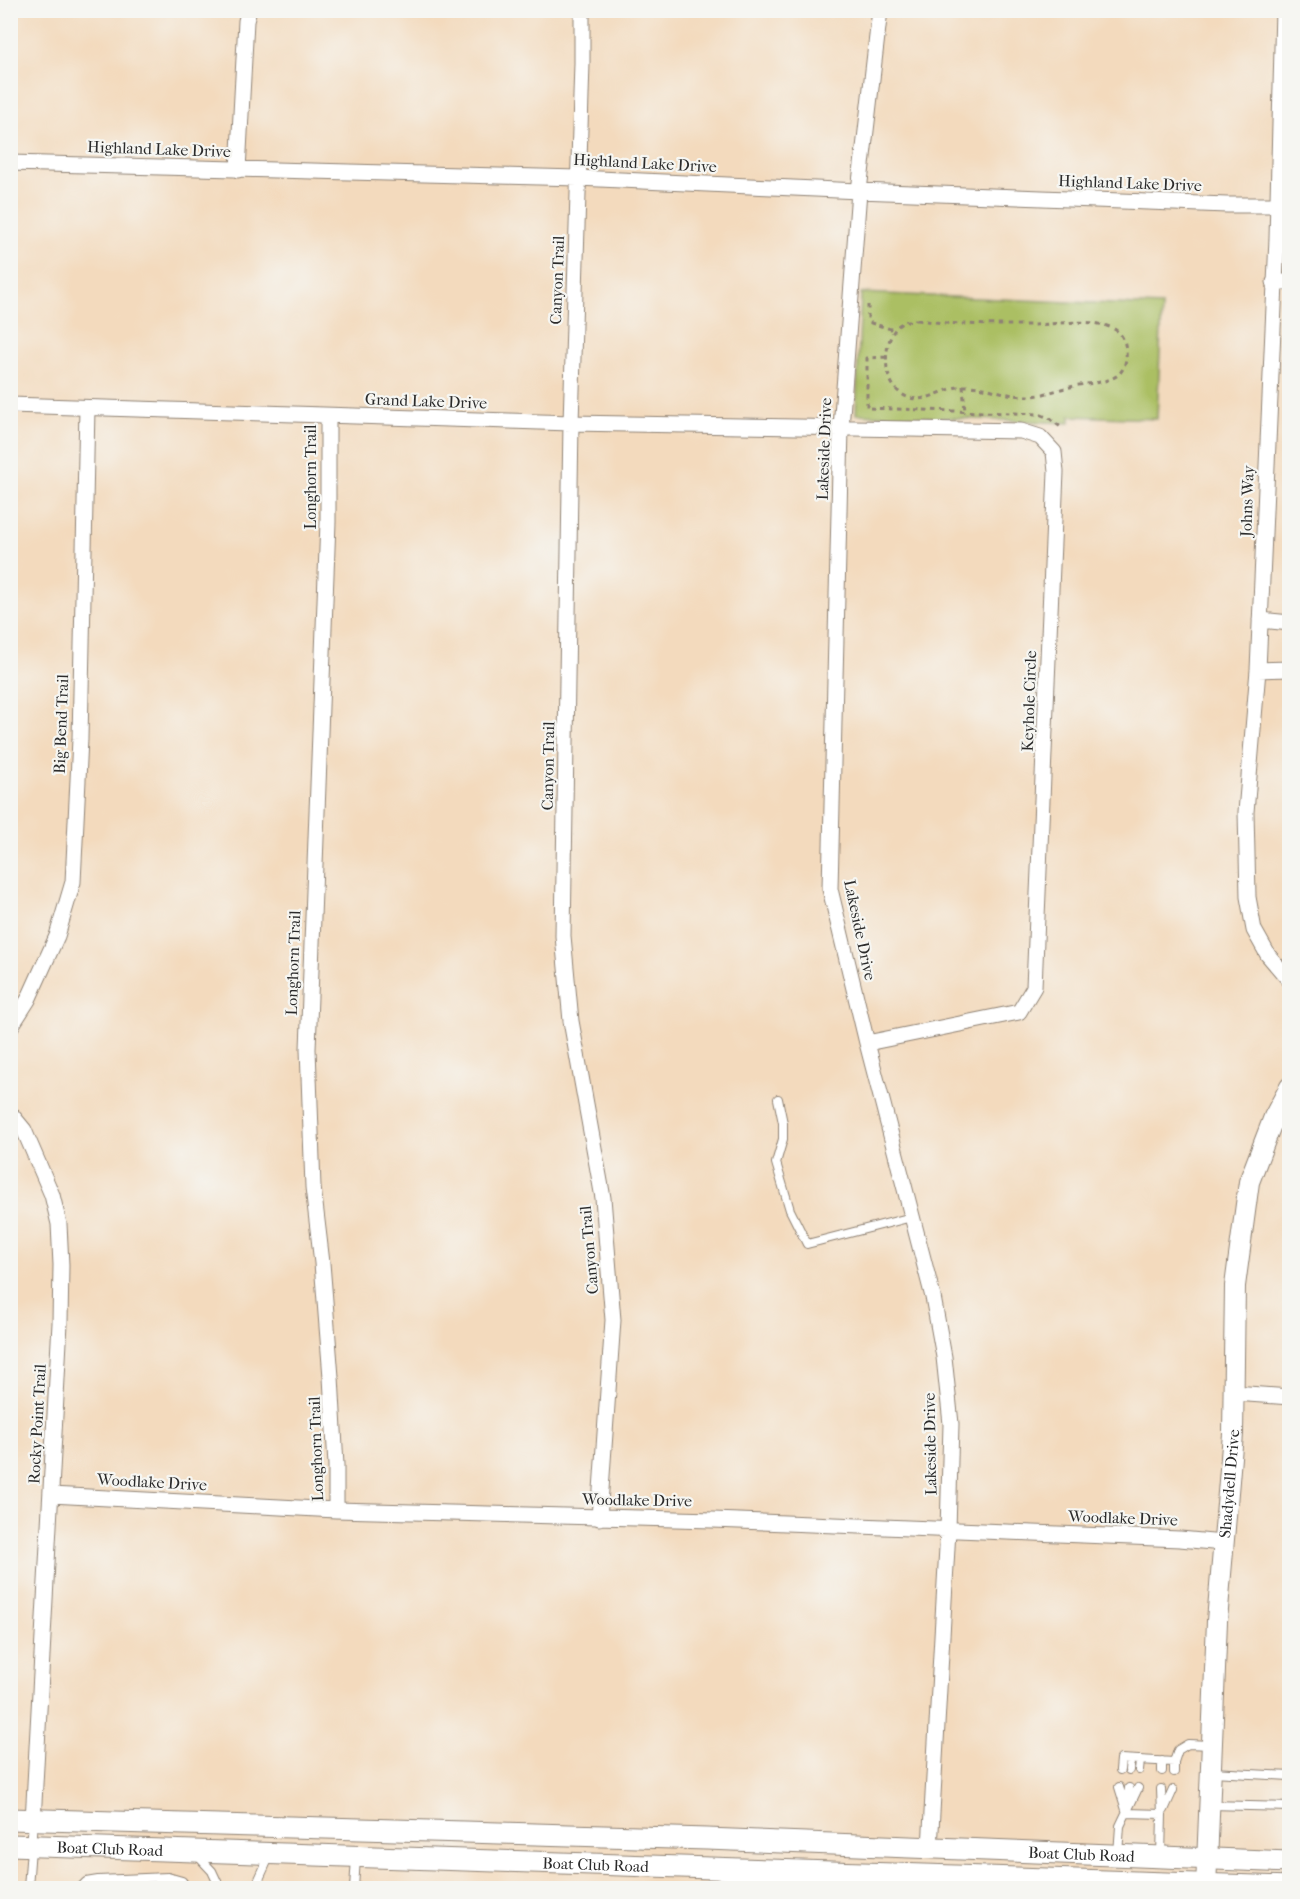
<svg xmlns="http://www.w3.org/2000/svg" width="1300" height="1899" font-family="'IM FELL French Canon',serif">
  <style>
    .green { fill: #abbf63; stroke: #6b7547; stroke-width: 1.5 }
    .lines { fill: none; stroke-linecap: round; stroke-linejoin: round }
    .service-casing { stroke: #8f8274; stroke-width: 10 }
    .minor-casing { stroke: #8f8274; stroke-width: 17 }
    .tertiary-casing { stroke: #8f8274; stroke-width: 22 }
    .secondary-casing { stroke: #8f8274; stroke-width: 23 }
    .path { stroke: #8f8274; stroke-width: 3; stroke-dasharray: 4.5 4.5; stroke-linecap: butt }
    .service { stroke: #fff; stroke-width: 8 }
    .minor { stroke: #fff; stroke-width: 15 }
    .tertiary { stroke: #fff; stroke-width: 20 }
    .secondary { stroke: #fff; stroke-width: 21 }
    .labels { text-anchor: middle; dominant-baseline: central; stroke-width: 4.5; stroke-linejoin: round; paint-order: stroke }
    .street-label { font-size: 16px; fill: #2b2b2b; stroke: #f6f6f2 }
  </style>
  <rect width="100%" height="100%" fill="#f6f6f2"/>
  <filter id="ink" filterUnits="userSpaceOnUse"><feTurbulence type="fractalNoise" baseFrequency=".0167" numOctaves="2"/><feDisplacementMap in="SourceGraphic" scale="12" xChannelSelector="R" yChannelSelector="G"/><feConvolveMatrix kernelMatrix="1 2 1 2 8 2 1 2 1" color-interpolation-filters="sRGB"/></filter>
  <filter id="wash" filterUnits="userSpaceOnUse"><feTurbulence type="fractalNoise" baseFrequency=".008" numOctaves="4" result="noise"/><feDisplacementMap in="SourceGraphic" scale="24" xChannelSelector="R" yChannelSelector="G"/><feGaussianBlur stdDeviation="1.35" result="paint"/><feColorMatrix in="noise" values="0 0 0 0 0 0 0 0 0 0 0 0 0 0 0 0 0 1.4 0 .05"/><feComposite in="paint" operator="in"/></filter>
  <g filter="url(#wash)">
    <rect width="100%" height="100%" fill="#f3dabd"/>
    <!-- green -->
    <path class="green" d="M861 293 1162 306 1157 419 1070 416V423L856 414Z"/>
  </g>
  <g filter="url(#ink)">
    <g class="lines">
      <defs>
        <path id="service" d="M778 1099 783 1123V1139L776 1163 790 1210 807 1244 912 1217
          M1120 1770 1121 1759 1174 1762 1178 1750 1188 1744 1210 1745
          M1129 1770 1130 1760
          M1139 1770 1140 1760
          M1162 1771V1761
          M1174 1772V1762
          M1212 1772 1290 1776
          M1119 1787 1127 1813
          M1161 1789 1162 1814 1161 1857
          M1127 1805 1129 1788
          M1210 1805 1290 1807
          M1164 1810 1173 1790
          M1127 1813 1162 1814
          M1118 1854 1120 1826 1138 1788
          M197 1855 212 1871 220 1888
          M99 1881 111 1888
          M28 1888 33 1821
          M80 1888 86 1882 98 1880 168 1877 182 1881 187 1888
          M255 1888 269 1857
          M354 1888 356 1858"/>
        <path id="minor" d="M582 10V63L571 423 563 936 571 1021 603 1198 613 1320 599 1518
          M880 10 859 191 841 428 830 889 867 1043 933 1297 944 1357 951 1424 948 1530 930 1848
          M1283 10 1277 238 1258 670 1246 812 1248 897 1254 930 1268 955 1290 981
          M10 163 578 178 859 191 1227 205H1278
          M238 170 246 21 249 10
          M1274 282H1290
          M10 405 571 423 1021 431 1040 437 1054 452 1056 472 1034 987 1019 1012 867 1043
          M328 416V522L308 1049 313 1187 322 1263 331 1377 336 1465V1510
          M1260 620 1290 623
          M1258 670 1290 669
          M10 1028 28 1000 57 936 73 882 80 739 87 408
          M10 1113 24 1130 52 1195 59 1224 61 1265 60 1323 33 1821
          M1234 1393 1290 1397
          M51 1495 336 1510 713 1520 1180 1539 1223 1543"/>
        <g id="tertiary">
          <path id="s1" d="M1206 1888 1217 1621 1233 1434 1235 1286 1249 1182 1274 1117 1290 1087"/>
        </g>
        <g id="secondary">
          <path id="s2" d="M10 1819 707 1839 1290 1862"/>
          <path id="s3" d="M10 1845 1290 1887"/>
        </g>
      </defs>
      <!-- service casing -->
      <use href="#service" class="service-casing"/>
      <!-- minor casing -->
      <use href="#minor" class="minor-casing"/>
      <!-- tertiary casing -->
      <use href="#tertiary" class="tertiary-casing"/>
      <!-- secondary casing -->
      <use href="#secondary" class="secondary-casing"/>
      <!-- path -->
      <path class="path" d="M868 305V320L871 323 894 330
        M917 320C954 325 992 325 1030 325 1055 325 1088 317 1112 328 1121 332 1125 340 1126 350 1127 359 1125 369 1118 375 1106 384 1084 383 1070 387 1054 390 1041 397 1025 396 1006 396 987 386 967 386 948 385 929 403 910 398 882 390 881 347 896 328 901 322 909 320 917 320Z
        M886 357 867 358V408L1039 414 1049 418 1062 428
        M963 386 965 412"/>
      <!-- service -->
      <use href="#service" class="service"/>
      <!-- minor -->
      <use href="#minor" class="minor"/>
      <!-- tertiary -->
      <use href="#tertiary" class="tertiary"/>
      <!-- secondary -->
      <use href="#secondary" class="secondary"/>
    </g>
  </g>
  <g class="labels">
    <!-- street labels -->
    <g class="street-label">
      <text transform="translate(159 149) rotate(2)">Highland Lake Drive</text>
      <text transform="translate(645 163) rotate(3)">Highland Lake Drive</text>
      <text transform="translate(1130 183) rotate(2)">Highland Lake Drive</text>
      <text transform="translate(557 280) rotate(-88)">Canyon Trail</text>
      <text transform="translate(426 401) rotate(2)">Grand Lake Drive</text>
      <text transform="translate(824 449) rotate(-88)">Lakeside Drive</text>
      <text transform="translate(310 477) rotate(-90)">Longhorn Trail</text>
      <text transform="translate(1247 501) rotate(-88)">Johns Way</text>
      <text transform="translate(1029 701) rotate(-88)">Keyhole Circle</text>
      <text transform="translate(61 724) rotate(-88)">Big Bend Trail</text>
      <text transform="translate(548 766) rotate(-89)">Canyon Trail</text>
      <text transform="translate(860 930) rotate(78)">Lakeside Drive</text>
      <text transform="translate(293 963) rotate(-88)">Longhorn Trail</text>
      <text transform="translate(589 1250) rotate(-95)">Canyon Trail</text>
      <text transform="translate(37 1424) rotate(-87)">Rocky Point Trail</text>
      <text transform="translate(930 1444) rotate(-91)">Lakeside Drive</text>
      <text transform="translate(316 1449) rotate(-92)">Longhorn Trail</text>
      <text transform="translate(152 1482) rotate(3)">Woodlake Drive</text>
      <text stroke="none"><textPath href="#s1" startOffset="405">Shadydell Drive</textPath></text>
      <text transform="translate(637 1500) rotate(1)">Woodlake Drive</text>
      <text transform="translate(1123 1518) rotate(2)">Woodlake Drive</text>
      <text stroke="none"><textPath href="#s3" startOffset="100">Boat Club Road</textPath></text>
      <text stroke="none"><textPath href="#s2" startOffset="1072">Boat Club Road</textPath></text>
      <text stroke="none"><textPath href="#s3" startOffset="586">Boat Club Road</textPath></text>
    </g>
  </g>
  <!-- margin -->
  <rect width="1300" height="1899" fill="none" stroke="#f6f6f2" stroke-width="36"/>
</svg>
